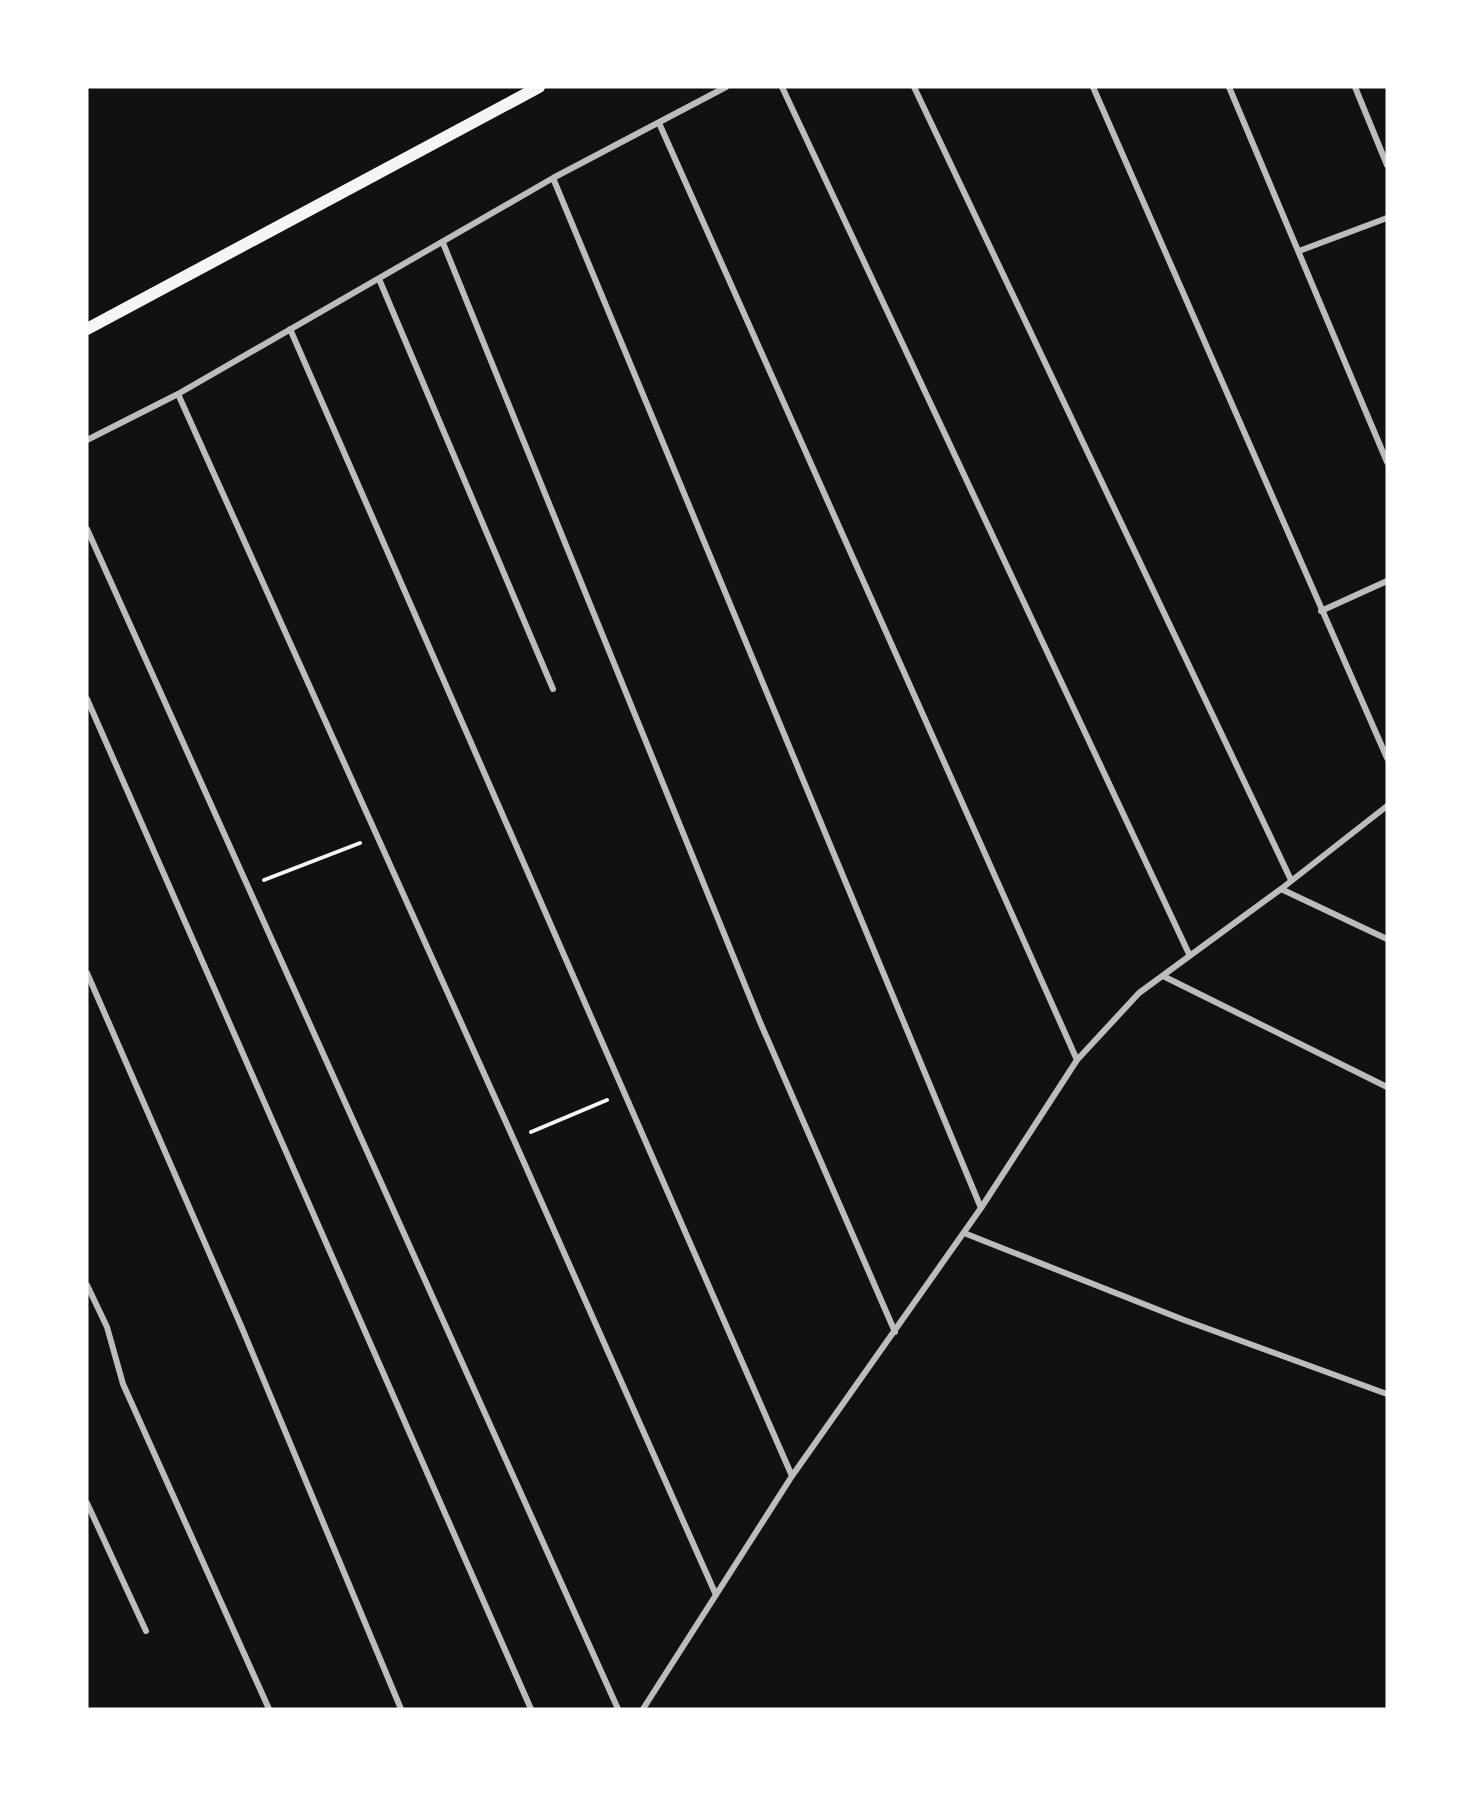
<svg xmlns="http://www.w3.org/2000/svg" width="1474" height="1796" font-family="'DejaVu Sans',sans-serif">
  <style>
    .lines { fill: none; stroke-linecap: round; stroke-linejoin: round }
    .path { stroke: #f5f5f5; stroke-width: 4 }
    .minor { stroke: #bcbcbc; stroke-width: 6 }
    .secondary { stroke: #f5f5f5; stroke-width: 12 }
  </style>
  <rect width="100%" height="100%" fill="#111"/>
  <g class="lines">
    <!-- path -->
    <path class="path" d="M264 880 360 843
      M531 1132 607 1100"/>
    <!-- minor -->
    <path class="minor" d="M782 87 1189 954
      M914 87 1291 880
      M1093 87 1387 758
      M1229 87 1387 462
      M1355 87 1387 165
      M659 123 1077 1060
      M553 178 981 1208
      M443 243 760 1022 895 1332
      M1299 251 1387 218
      M379 279 553 689
      M290 329 792 1476
      M178 394 514 1140 716 1595
      M87 440 178 394 553 178 726 87
      M87 529 618 1709
      M1321 611 1387 581
      M87 699 531 1709
      M1281 889 1387 939
      M87 973 242 1328 401 1709
      M1163 976 1387 1087
      M964 1233 1184 1320 1387 1394
      M87 1285 107 1327 123 1384 269 1709
      M87 1503 146 1631
      M643 1709 792 1476 981 1208 1077 1060 1139 993 1281 889 1387 806"/>
    <!-- secondary -->
    <path class="secondary" d="M87 329 539 87"/>
  </g>
  <!-- border -->
  <rect width="1474" height="1796" fill="none" stroke="#ffffff" stroke-width="177"/>
</svg>
